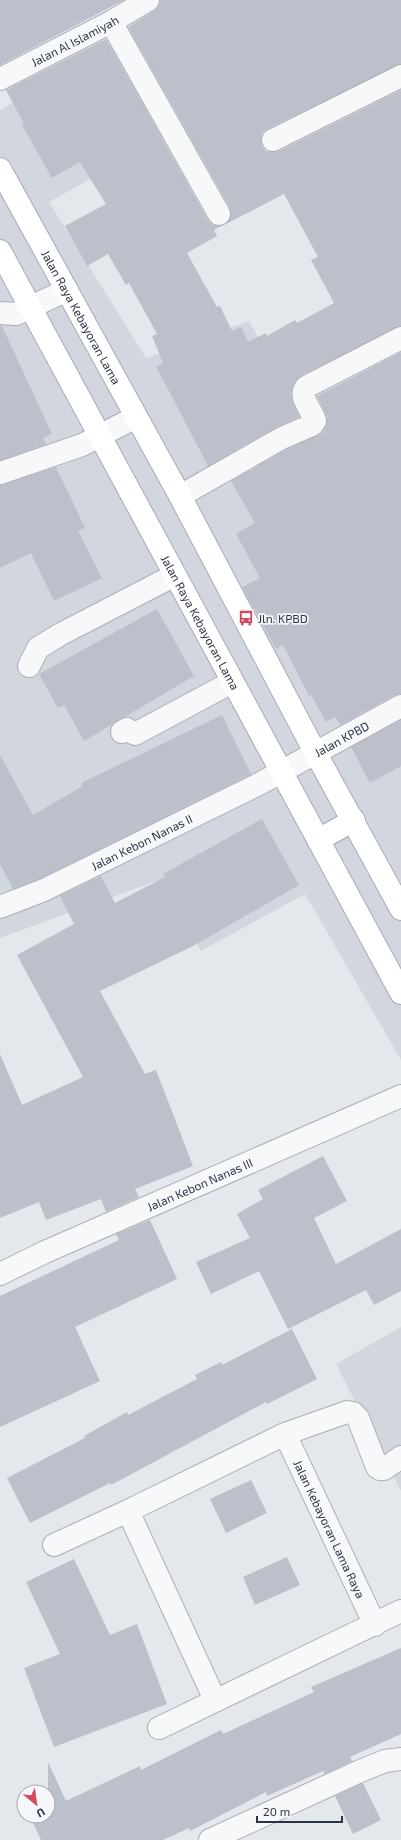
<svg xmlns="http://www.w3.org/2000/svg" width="401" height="1840" font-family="'Exo 2',sans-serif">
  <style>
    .built { fill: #d2d6de }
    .building { fill: #bbc0ca }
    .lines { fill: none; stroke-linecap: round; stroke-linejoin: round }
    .minor-casing { stroke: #a9aeb7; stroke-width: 24 }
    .major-casing { stroke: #a3abb8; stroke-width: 24 }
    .minor { stroke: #f7f8fa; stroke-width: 22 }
    .major { stroke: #fff; stroke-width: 22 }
    .labels { text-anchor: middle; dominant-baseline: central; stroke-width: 3.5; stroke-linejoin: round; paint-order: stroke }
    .street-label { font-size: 12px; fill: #2b3445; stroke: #f4f6f9 }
    .poi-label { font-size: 12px; fill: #2b3445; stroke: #f4f6f9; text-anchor: start }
  </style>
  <rect width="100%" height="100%" fill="#e4e7ec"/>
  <!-- built -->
  <path class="built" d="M117 42 170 135 49 202 146 358 249 321 401 594V1060L305 894 201 951 159 880 0 938V110Z
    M401 1327V1491L336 1364Z"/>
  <!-- building -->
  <path class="building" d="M0 0H124L0 65Z
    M160 0H401V64L267 129 262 133 261 140 262 146 266 151 273 152 279 151 401 90V326L300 376 293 386 291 394 293 404 299 417 276 427 208 466 156 366 163 363 152 336 157 334 129 283 126 285 108 254 87 266 65 226 106 204 80 162 52 178 22 125 24 124 6 90 106 39 208 220 213 225H223L214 230 217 236 187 253 217 307 220 306 232 331 241 327 248 342 266 333 267 336 295 320 297 323 334 303 311 260 318 257 284 194 226 224 231 215 230 208 128 27 155 10 159 6Z
    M0 326H2L52 434 43 438 46 444 0 460Z
    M401 352V694L395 695 340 725 335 717 326 722 311 695 309 696 283 645 276 649 242 587 260 578 236 534 255 523 231 481 288 449 322 433 327 423V417L317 396Z
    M56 467 85 528 78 531 102 578 54 601 31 553 0 568V485Z
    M157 609 194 676 84 741 64 705 58 708 39 674Z
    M222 715 251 774 39 879 13 889 0 864V755L33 815 83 786 81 783Z
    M401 720V766L370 783 351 747Z
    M262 819 299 885 193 946 100 991 145 1074 156 1070 193 1166 135 1189 139 1197 106 1212 101 1199 46 1220 39 1202 0 1218V1054L22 1105 83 1077 17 955 74 924 60 896 101 876 115 903 165 877 163 874Z
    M323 1156 347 1201 314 1218 336 1264 401 1229V1291L374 1305 366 1290 288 1329 259 1271 211 1294 196 1262 250 1238 237 1214 263 1199 258 1190Z
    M150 1220 177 1279 75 1327 100 1381 0 1427V1296L119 1240 116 1234Z
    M292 1329 317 1379 267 1404 266 1402 111 1485 110 1483 30 1523 7 1478 85 1438 84 1436 127 1412 128 1415 197 1379 195 1375 221 1362 222 1365Z
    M251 1480 267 1513 226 1533 210 1499Z
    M287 1557 300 1585 255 1605 243 1577Z
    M74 1559 110 1635 137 1624 167 1704 54 1747 24 1668 60 1654 26 1582Z
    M401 1648V1734L350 1757 352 1761 325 1774 323 1771 267 1796 266 1792 190 1831 189 1828 163 1840H41L30 1816H48V1762L66 1801 140 1766 141 1770 221 1730 223 1734 314 1692 311 1687Z
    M363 1783 381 1820 353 1834 335 1796Z"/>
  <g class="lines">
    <defs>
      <g id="minor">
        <path d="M111 22 219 214"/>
        <path id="s1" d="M0 79 111 22 148 0"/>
        <path d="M273 140 401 76"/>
        <path d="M0 313 16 314 67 290"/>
        <path d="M0 473 82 445 136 417"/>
        <path d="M180 496 282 438 312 425 315 421C312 409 298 398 306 387L401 338"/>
        <path d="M29 666 38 648 61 634 175 575"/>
        <path d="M122 732 127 729 135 734 232 682"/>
        <path id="s2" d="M0 907 44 890 257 785 401 706"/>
        <path id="s3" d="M0 1274 45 1252 401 1096"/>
        <path id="s4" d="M285 1434 375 1625"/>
        <path d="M54 1545 128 1511"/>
        <path d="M215 1700 128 1511 285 1434 347 1412 353 1413 358 1418 377 1467 380 1469H384L401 1457"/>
        <path d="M159 1728 401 1611"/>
        <path d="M210 1840 358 1772 385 1761 401 1759"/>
      </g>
      <g id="major">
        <path id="s5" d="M0 169 180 496 315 752 401 909"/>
        <path id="s6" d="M0 251 401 993"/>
        <path d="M318 840 354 820"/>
      </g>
    </defs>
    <!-- minor casing -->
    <use href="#minor" class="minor-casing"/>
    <!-- major casing -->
    <use href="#major" class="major-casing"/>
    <!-- minor -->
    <use href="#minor" class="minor"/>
    <!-- major -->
    <use href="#major" class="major"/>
  </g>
  <!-- icons -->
  <defs>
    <symbol id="bus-bare" viewBox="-9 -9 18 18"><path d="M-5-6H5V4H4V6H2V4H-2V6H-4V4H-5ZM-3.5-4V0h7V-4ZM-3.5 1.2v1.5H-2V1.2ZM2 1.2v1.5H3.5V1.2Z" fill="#d1495b" stroke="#f4f6f9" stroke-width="2.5" paint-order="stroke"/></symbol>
  </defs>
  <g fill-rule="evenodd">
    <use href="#bus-bare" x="235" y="607" width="22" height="22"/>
  </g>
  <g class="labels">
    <!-- street labels -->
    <g class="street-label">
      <text stroke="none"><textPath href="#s1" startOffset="84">Jalan Al Islamiyah</textPath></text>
      <text stroke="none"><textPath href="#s5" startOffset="169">Jalan Raya Kebayoran Lama</textPath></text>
      <text stroke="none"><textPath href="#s6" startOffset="422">Jalan Raya Kebayoran Lama</textPath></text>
      <text stroke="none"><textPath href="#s2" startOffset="381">Jalan KPBD</textPath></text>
      <text stroke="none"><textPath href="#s2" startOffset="156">Jalan Kebon Nanas II</textPath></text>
      <text stroke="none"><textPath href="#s3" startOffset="219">Jalan Kebon Nanas III</textPath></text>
      <text stroke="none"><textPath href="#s4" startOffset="105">Jalan Kebayoran Lama Raya</textPath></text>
    </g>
    <!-- poi labels -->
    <g class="poi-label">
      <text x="258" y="618">Jln. KPBD</text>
    </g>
  </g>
  <!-- north arrow -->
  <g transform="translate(36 1804) rotate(151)"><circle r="19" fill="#f4f6f9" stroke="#a4a8b1"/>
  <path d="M0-3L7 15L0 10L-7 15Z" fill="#d1495b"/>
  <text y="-6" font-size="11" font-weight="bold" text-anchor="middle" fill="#2b3445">U</text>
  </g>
  <!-- scale -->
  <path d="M257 1816v6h85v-6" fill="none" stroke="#2b3445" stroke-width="2"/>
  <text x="263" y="1816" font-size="12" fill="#2b3445" stroke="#f4f6f9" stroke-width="3" paint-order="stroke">20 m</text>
</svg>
